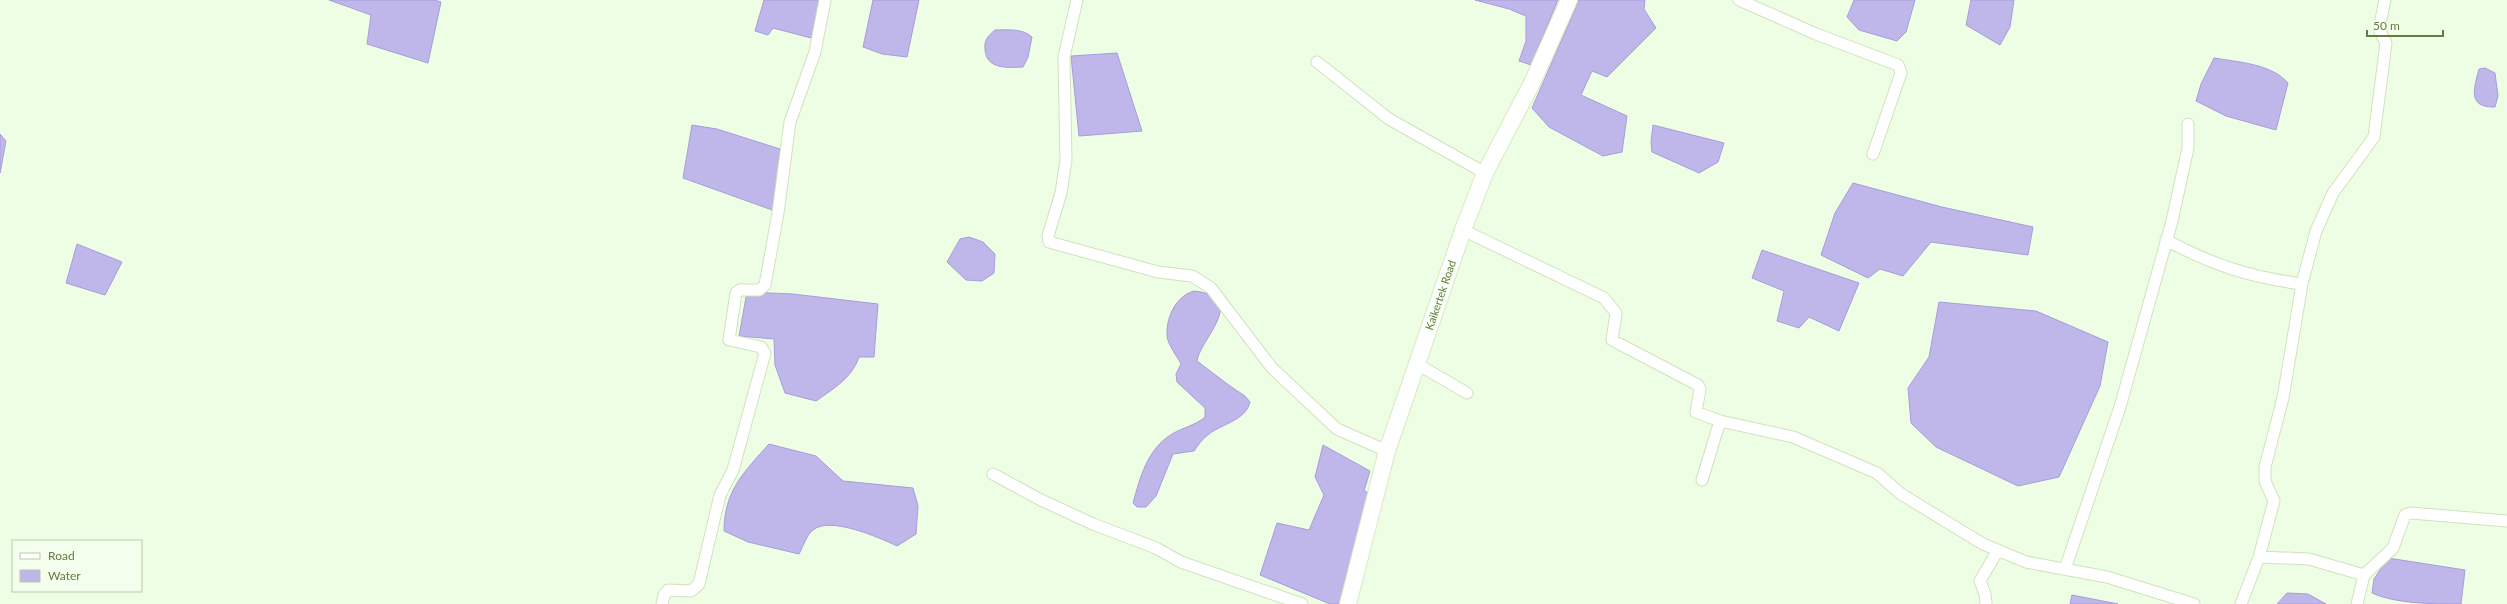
<svg xmlns="http://www.w3.org/2000/svg" width="2507" height="604" font-family="Lato,sans-serif">
  <style>
    .water { fill: #bfb7ea; stroke: #a79cdc }
    .lines { fill: none; stroke-linecap: round; stroke-linejoin: round }
    .minor-casing { stroke: #d0e2bc; stroke-width: 13 }
    .secondary-casing { stroke: #d5ebbe; stroke-width: 18 }
    .minor { stroke: #fff; stroke-width: 11 }
    .secondary { stroke: #fff; stroke-width: 16 }
    .labels { text-anchor: middle; dominant-baseline: central; stroke-width: 3; stroke-linejoin: round; paint-order: stroke }
    .street-label { font-size: 11px; fill: #677947; stroke: #f3ffec }
  </style>
  <rect width="100%" height="100%" fill="#eefee4"/>
  <!-- water -->
  <path class="water" d="M329 0H435L441 2 428 63 367 44 371 15Z
    M764 0H820L815 39 773 28 768 35 755 31Z
    M873 0H919L907 57 882 54 863 47Z
    M1475 0H1558L1531 65 1519 61 1526 41V16L1509 9Z
    M1579 0H1645L1644 9 1656 28 1607 77 1592 71 1581 95 1627 116 1622 152 1603 156 1549 127 1532 108Z
    M1854 0H1915L1906 32 1897 41 1859 30 1847 17Z
    M1971 0H2014L2010 27 2000 45 1966 25Z
    M995 30C1007 30 1022 28 1032 37L1028 57 1023 67C1006 68 986 69 985 49 984 40 988 36 995 30Z
    M1117 53 1142 131 1079 136 1071 56Z
    M2214 58C2238 62 2272 64 2288 83L2276 130 2226 116 2196 101 2201 84Z
    M2485 68 2495 73 2498 96 2495 107C2467 108 2474 88 2479 69Z
    M692 125 717 129 780 149 775 211 683 178Z
    M1653 125 1724 143 1718 162 1699 173 1652 152 1651 142Z
    M0 134 6 141 0 173Z
    M1853 183 1942 207 2033 227 2028 255 1931 242 1903 276 1880 269 1868 278 1821 255 1835 213Z
    M969 237 983 242 995 254 994 273 982 281 966 280 947 262 960 239Z
    M77 244 122 262 105 295 66 283Z
    M1762 250 1859 283 1839 331 1809 317 1799 328 1777 321 1784 291 1752 278Z
    M1194 291C1250 297 1200 339 1197 361L1230 386 1245 396 1250 402C1246 420 1222 424 1209 434 1203 438 1198 445 1194 451L1173 454 1156 496 1146 507H1137L1133 503C1140 478 1147 449 1172 434 1182 428 1196 425 1205 417V408L1177 382 1176 374 1181 364C1177 356 1168 345 1167 336 1166 317 1176 296 1194 291Z
    M747 292 793 294 878 304 874 357H859C852 378 833 389 816 401L785 393 775 365 774 339 739 336Z
    M1939 302 2036 311 2108 342 2100 386 2059 477 2018 486 1936 447 1911 423 1908 388 1929 357Z
    M769 444 816 456 843 481 913 488 918 506 916 534 897 546C878 537 830 516 813 530 807 534 803 547 799 554L748 542 724 531C724 491 744 472 769 444Z
    M1323 445 1370 471 1364 491 1372 494 1342 604H1330L1260 575 1277 523 1309 530 1324 495 1315 477Z
    M2388 558 2465 570 2461 604C2433 604 2396 604 2372 593L2374 579Z
    M2287 593 2308 594 2326 604H2277Z
    M2072 595 2118 604H2070Z"/>
  <g class="lines">
    <defs>
      <path id="minor" d="M1077 0 1064 57 1066 160 1061 193 1048 236 1049 242 1158 272 1192 276 1211 288 1272 368 1337 429 1387 451
        M1739 0 1816 34 1898 65 1901 73 1873 154
        M1317 62 1389 119 1485 173
        M1463 230 1604 298 1616 313 1612 340 1698 385 1700 389 1696 412 1720 421
        M2166 240C2213 265 2249 277 2302 284
        M1417 364 1467 393
        M993 474 1041 500 1093 524 1156 548 1181 562 1302 604
        M1702 480 1720 421 1793 437 1877 473 1901 494 1983 544 2026 562 2107 577 2194 604
        M2259 557 2274 501 2265 481V467L2283 398 2302 284 2316 231 2333 193 2374 137 2386 43 2379 29 2385 0
        M2065 569 2120 407 2172 221 2188 148V124
        M662 604 664 595 668 590 691 591 699 584 720 495 733 470 765 353 761 347 729 340 736 293 740 290H759L765 285 778 213 790 122 815 52 825 0
        M1986 604 1985 594 1980 581 1998 550
        M2241 604 2259 557 2309 559 2364 575 2393 548 2405 515 2411 513 2507 521
        M2357 604 2364 575"/>
      <path id="secondary" d="M1348 604 1387 451 1463 230 1485 173 1532 83 1569 0"/>
    </defs>
    <!-- minor casing -->
    <use href="#minor" class="minor-casing"/>
    <!-- secondary casing -->
    <use href="#secondary" class="secondary-casing"/>
    <!-- minor -->
    <use href="#minor" class="minor"/>
    <!-- secondary -->
    <use href="#secondary" class="secondary"/>
  </g>
  <g class="labels">
    <!-- street labels -->
    <g class="street-label">
      <text transform="translate(1440 295) rotate(-71)">Kaikertek Road</text>
    </g>
  </g>
  <!-- legend -->
  <rect x="12" y="540" width="130" height="52" fill="#f3ffec" stroke="#bbc9aa"/>
  <rect x="20" y="553" width="20" height="6" fill="#ffffff" stroke="#bbc9aa"/>
  <text x="48" y="560" font-size="12" fill="#677947">Road</text>
  <rect x="20" y="570" width="20" height="12" fill="#bfb7ea" stroke="#bbc9aa"/>
  <text x="48" y="580" font-size="12" fill="#677947">Water</text>
  <!-- scale -->
  <path d="M2367 30v6h76v-6" fill="none" stroke="#677947" stroke-width="2"/>
  <text x="2373" y="30" font-size="12" fill="#677947" stroke="#f3ffec" stroke-width="3" paint-order="stroke">50 m</text>
</svg>
